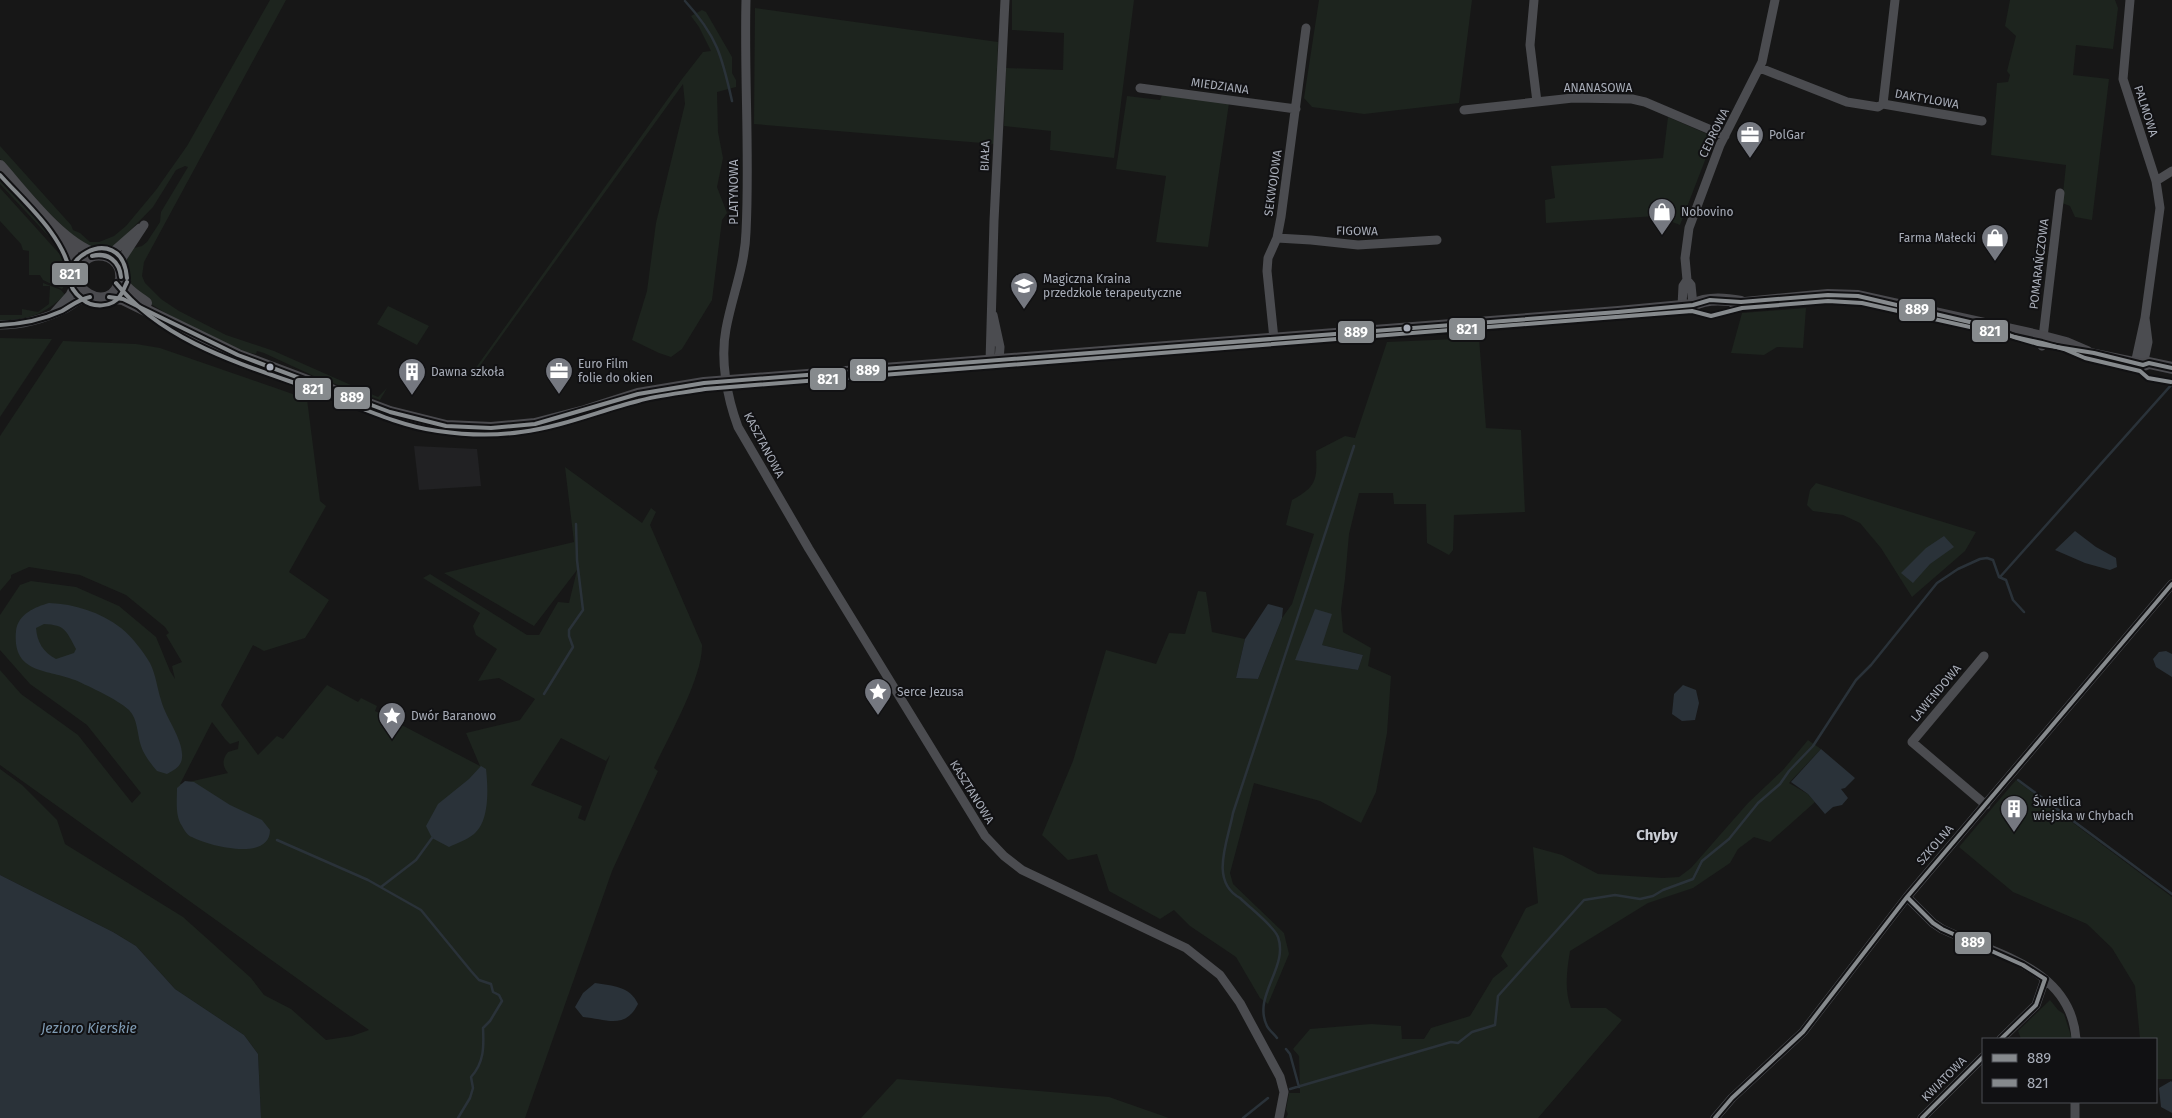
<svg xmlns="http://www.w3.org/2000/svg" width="2172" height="1118" font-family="'Fira Sans',sans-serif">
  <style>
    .built { fill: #212123 }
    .green { fill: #1d241e; fill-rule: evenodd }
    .water { fill: #2a3239; fill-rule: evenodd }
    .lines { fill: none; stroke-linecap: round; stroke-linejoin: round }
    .stream { stroke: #2a3239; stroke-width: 2.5 }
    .street { stroke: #4b4c50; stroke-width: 9 }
    .secondary { stroke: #4a4a4e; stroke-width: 12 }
    .bus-1-casing { stroke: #111113; stroke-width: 8 }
    .bus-2-casing { stroke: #111113; stroke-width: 8 }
    .bus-1 { stroke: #868a8d; stroke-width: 4 }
    .bus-2 { stroke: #868a8d; stroke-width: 4 }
    .bus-dot { fill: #a8adb8; stroke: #111113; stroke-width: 2 }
    .labels { text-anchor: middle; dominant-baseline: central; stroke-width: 4; stroke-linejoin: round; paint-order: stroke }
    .street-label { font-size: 12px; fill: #a8adb8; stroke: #111113 }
    .poi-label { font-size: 12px; fill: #a8adb8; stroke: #111113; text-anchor: start }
    .water-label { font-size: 14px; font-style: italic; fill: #7f9bb3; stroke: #111113 }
    .quarter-label { font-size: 15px; font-weight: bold; fill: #c9ccd4; stroke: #111113 }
    .line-badge { stroke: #111113; stroke-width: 2 }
    .badge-label { font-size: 14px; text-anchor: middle; font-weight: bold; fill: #fff }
  </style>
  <rect width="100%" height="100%" fill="#171717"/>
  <!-- built -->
  <path class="built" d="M414 446 477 449 481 486 419 490Z"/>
  <!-- green -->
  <path class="green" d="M270 0H286L144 262 142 276 145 283 161 299 179 311 226 335 274 351 378 397 387 388 380 400 316 377 264 353 257 351 256 354 246 352C222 341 133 303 126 280 122 268 127 256 134 248L142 246 147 242 160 222 161 212 188 167 185 166 176 170 153 207 114 247 107 250 86 248 48 212 0 159V146L71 225 73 230 80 233 90 242H99L114 236 126 226 156 190 187 146Z
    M1012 0H1134L1114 158 1050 150 1051 131 1004 126 1006 68 1063 70 1064 33 1012 30Z
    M1319 0H1472L1459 103 1364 114 1312 107 1304 98Z
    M2010 0H2115L2118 8 2113 49 2076 45 2073 75 2109 79 2092 220 2075 217 2070 206 2062 203 2066 165 1991 155 1997 83 2008 82 2010 75 2007 71 2016 36 2005 26Z
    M755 8 998 42 994 144 754 124Z
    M702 10 706 12 732 57V73L736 80V87L717 92 718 132 723 158 717 187 727 213 722 220 712 300 682 349 671 357 659 353 632 340 647 291 656 223 685 104 683 84 477 370 475 369 682 79 703 52 711 51 699 27 691 16Z
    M1162 95 1229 103 1208 247 1156 242 1166 176 1116 169 1127 96 1160 100Z
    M1668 117 1714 137 1680 225 1657 216 1546 223 1545 200 1555 198 1551 166 1663 158Z
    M0 173 41 219 71 257 73 282 68 290 71 269 69 258 0 184Z
    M0 188 65 260C69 268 68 282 62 289L43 280 40 275H29V251L23 250 21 244 0 221Z
    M43 283 61 290 65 295C43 315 30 319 0 321V315H22V309L38 312 49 304 50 286H43Z
    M388 306 429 326 417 345 377 324Z
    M1806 308 1803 348 1777 347 1764 355 1731 353 1742 313Z
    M0 338 52 339 0 417Z
    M1479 338 1486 428 1521 430 1525 512 1454 515 1453 550 1449 555 1427 543 1426 504H1394L1393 493H1359L1349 534 1345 579 1341 609 1343 632 1371 648 1368 666 1391 676 1387 733 1376 792 1361 823 1320 801 1254 783 1230 873 1233 884 1284 933 1289 954 1268 1004 1260 998 1236 957 1190 926 1174 910 1160 919 1109 891 1097 854 1068 860 1042 835 1073 761 1106 650 1156 664 1169 633 1185 634 1198 591 1206 592 1212 632 1245 639 1236 678 1258 679 1282 618 1292 604 1314 534 1286 525 1292 500C1318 486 1317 479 1316 451L1345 436 1355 438 1387 342ZM1322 645 1363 655 1358 670 1295 659Z
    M63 341 136 344 160 348 307 399 320 501 326 506 289 572 329 600 305 638 264 651 253 645 221 705 258 755 277 736 283 739 327 685 358 702 361 698 377 706 375 711 480 766 466 733 520 720 535 699 499 678 478 681 497 649 476 635 473 626 480 613 423 578 430 574 527 635H539L558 602 569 603 577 570 534 626 444 573 574 542 565 467 642 523 651 508 656 512 650 525 702 645C703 677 668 738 654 768L658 771 612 871 525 1118H261L258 1054 244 1035 175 989 136 946 113 932 0 875V769L22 785 57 820 65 844 183 917 251 978 264 995 291 1009 326 1040 352 1036 369 1030 0 765V670L21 694 78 735 132 803 141 793 87 725 30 684 0 650V615L20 585 31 581 76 587 119 606 156 637 170 671 175 679 172 666 182 662 166 635 169 633 165 627 126 595 80 575 29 567 11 575V578L0 591V436ZM212 722 225 739 230 744 239 741 238 749 228 752C222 759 222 766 228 773L180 784ZM561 738 606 761 610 755 585 821 578 818 582 806 531 785Z
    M1816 483 1976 532 1965 551 1912 597 1881 548 1860 523 1843 515 1813 511 1807 505 1810 490Z
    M1808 740 1821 749 1789 783 1808 794 1815 802 1770 842 1754 837 1738 849 1730 863 1693 888 1648 903 1570 951C1567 970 1564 989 1571 1008H1606L1622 1020 1538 1118H1286L1288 1114 1286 1110 1289 1093H1300L1299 1056 1293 1049 1310 1029 1371 1024 1401 1026 1402 1039H1424L1431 1028 1470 1016 1493 978 1508 966 1501 956 1526 908 1538 903 1533 847 1562 855 1598 874 1663 878 1679 877 1691 868 1748 803 1783 770Z
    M2016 780 2172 897V1079H2156V1039H2140L2135 986 2112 948 2087 924 2013 892 1959 847Z
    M2050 1000 2058 1010 2064 1014 2072 1039H2021L2018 1031Z
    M897 1079 1109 1097 1169 1118H861Z"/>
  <!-- water -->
  <path class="water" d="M2075 531 2096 547 2116 558 2117 567 2110 570 2085 563 2055 550Z
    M1944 536 1954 547 1930 564 1913 583 1901 573 1926 548Z
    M49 603C75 604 100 612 121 628 132 637 143 651 150 663 156 675 157 688 161 700 165 717 184 740 182 758 181 767 174 770 167 774L157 771C151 764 144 755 141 746 137 734 138 719 129 710 117 699 90 687 75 680 47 669 12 674 16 631 18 614 35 607 49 603ZM44 624C66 625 66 631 76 649L74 653 56 659C43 652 37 642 36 628Z
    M1268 604 1283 608 1282 618 1258 679 1236 678 1245 639Z
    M1315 609 1332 614 1322 645 1363 655 1358 670 1295 660Z
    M2166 651 2172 654V677L2156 667 2153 659 2159 652Z
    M1683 685 1696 690 1699 703 1695 720 1682 721 1672 714 1674 694Z
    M1821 749 1855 778 1845 788 1841 789 1848 798 1842 805 1833 807 1825 814 1808 794 1791 782Z
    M481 766 486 769C488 787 490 821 474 834 467 840 457 843 449 847L432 838 426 826 438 804 469 779Z
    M185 781 194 782 230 805 262 820 270 830C270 862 209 846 192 837 188 836 184 830 182 826 175 816 177 800 177 788Z
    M0 875 113 932 136 946 175 989 244 1035 258 1054 261 1118H0Z
    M595 983C613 986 630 986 638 1004 625 1030 606 1019 583 1017L575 1007 583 993Z
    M2171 1081 2172 1082V1113L2161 1107 2159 1088Z"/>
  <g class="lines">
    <!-- stream -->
    <path class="stream" d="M685 1C717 36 722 56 732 101
      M2000 577 2172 384
      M544 694 573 647 569 636V630L583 610 577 560 576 524
      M2018 780 2172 894
      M277 840 368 880 421 910 471 971 479 980 491 984 493 992 499 995 502 1001 490 1021 483 1028C484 1047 484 1063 471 1077L473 1088 470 1098 458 1118
      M381 887 416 860 432 838
      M1277 1038C1274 1034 1269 1030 1267 1026 1252 996 1289 967 1278 937 1274 926 1250 908 1240 898 1209 881 1228 841 1233 813L1354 446
      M1286 1049 1290 1054 1299 1087
      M1290 1089 1451 1042 1458 1043 1472 1032 1495 1025 1498 996 1584 900 1615 895 1640 899 1653 896 1663 890 1693 879 1702 861 1729 839 1758 803 1780 784 1789 771 1813 746 1856 680 1871 665 1937 583 1958 569 1980 559 1987 558 1993 560 1999 577 2006 580 2013 600 2024 612
      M1243 1118 1268 1098"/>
    <!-- street -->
    <path class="street" d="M746 0C744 77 750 155 746 232 745 266 732 296 726 329 720 360 727 397 738 427L809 549 985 836 1004 856 1022 870 1186 948 1220 975 1240 1003 1280 1077 1284 1092 1279 1118
      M1534 0 1530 45 1537 102
      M1895 0 1883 104 1982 121
      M2130 0 2123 79 2156 181 2160 208 2145 318
      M1760 68 1847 102 1878 107 1883 104
      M1140 88 1296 109
      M1464 110 1573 98 1632 99 1645 102 1725 136
      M2156 181 2172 171
      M1277 238 1311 240 1358 245 1437 240
      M105 255 115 250 140 228
      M120 269 123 257 144 225
      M1693 305 1691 285 1687 280 1685 258 1689 228 1720 145 1762 62 1775 0
      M1682 306 1683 286 1687 280
      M54 313 70 295 77 281
      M993 315 1000 347 999 361
      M0 325C24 325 44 319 65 309 74 304 79 298 90 297
      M1274 339 1267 271 1268 258 1277 238 1281 217 1306 28
      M2042 346 2060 193
      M990 362 994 221 1005 0
      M2135 364 2145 318 2148 342 2143 365
      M1984 656 1912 742 1986 805
      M1907 897 1933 923 1942 929C1995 954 2071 968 2076 1039
      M2001 1039 2036 1005 2045 979
      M1715 1118 1732 1098 1803 1032 1907 897 2172 584
      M1922 1118 1983 1057
      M2075 1118V1102"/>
    <!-- secondary -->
    <path class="secondary" d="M0 166C23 192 63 245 96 254
      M59 235 75 259 77 274
      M121 279C112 321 56 286 84 260 95 250 114 254 120 268 122 273 120 278 123 283 128 292 138 297 146 303
      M109 297 123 299 238 355 390 412 446 426 491 428 535 424 585 411 638 394 704 383 1618 312 1693 305C1707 297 1726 299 1741 302
      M1735 304 1828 295 1858 296 2043 337 2066 343 2087 352
      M2080 352 2143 365 2149 363 2172 368"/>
    <defs>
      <path id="bus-1" d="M92 256C108 251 120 262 121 277
        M92 256C109 253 119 261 121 277
        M109 297 123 299 238 355 390 412 446 426 491 428 535 424 638 394 704 383 1618 312 1693 305 1710 300 1741 302 1828 295 1858 296 1991 327 2014 337 2038 344 2094 353 2143 365 2149 363 2172 368
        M0 325C22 324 42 320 62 311 71 306 79 299 90 297
        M1907 897 1933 923 1942 929 2023 965 2045 979
        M2001 1039 2036 1005 2045 979
        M1715 1118 1732 1098 1803 1032 1907 897 2172 584
        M1922 1118 1983 1057"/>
      <path id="bus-2" d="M0 175C27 205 63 235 71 275
        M127 282C125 286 123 292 120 296 112 308 92 308 82 299 39 265 122 216 127 278
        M116 283C165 345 252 367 323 393 360 407 399 426 438 431 465 435 494 436 521 432 561 427 599 411 638 401 659 395 683 393 705 389L1692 311 1711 316 1742 308 1828 301 1862 303 2042 343 2064 349 2085 358 2140 371 2148 378 2171 382"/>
    </defs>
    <!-- bus-1 casing -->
    <use href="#bus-1" class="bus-1-casing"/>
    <!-- bus-2 casing -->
    <use href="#bus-2" class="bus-2-casing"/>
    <!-- bus-1 -->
    <use href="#bus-1" class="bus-1"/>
    <!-- bus-2 -->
    <use href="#bus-2" class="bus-2"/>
  </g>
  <!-- icons -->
  <defs>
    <symbol id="office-pin" viewBox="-11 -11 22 30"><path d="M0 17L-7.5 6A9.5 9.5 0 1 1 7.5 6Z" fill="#757880" stroke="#111113"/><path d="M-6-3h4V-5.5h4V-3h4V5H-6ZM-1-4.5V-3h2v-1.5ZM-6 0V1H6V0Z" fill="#fff"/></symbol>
    <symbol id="shop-pin" viewBox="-11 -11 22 30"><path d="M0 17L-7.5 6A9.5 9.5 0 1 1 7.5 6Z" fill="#757880" stroke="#111113"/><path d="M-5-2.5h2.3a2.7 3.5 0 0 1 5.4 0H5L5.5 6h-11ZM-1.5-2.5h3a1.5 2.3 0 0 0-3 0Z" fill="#fff"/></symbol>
    <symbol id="school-pin" viewBox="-11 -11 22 30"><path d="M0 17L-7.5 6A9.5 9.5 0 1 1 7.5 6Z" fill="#757880" stroke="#111113"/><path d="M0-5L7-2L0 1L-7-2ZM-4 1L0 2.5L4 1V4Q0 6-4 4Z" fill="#fff"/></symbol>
    <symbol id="building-pin" viewBox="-11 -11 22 30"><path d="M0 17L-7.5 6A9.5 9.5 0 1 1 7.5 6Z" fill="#757880" stroke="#111113"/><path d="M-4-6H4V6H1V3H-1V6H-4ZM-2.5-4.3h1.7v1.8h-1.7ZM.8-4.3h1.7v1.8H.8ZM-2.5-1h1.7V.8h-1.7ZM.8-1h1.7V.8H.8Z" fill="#fff"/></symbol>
    <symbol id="sight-pin" viewBox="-11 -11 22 30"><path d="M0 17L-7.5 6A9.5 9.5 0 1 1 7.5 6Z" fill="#757880" stroke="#111113"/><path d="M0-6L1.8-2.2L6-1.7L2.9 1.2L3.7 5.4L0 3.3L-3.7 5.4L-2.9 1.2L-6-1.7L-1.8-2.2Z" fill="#fff"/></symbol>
  </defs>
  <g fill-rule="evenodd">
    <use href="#office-pin" x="1734" y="119" width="32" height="43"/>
    <use href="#shop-pin" x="1646" y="196" width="32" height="43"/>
    <use href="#shop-pin" x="1979" y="222" width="32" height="43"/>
    <use href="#school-pin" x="1008" y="270" width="32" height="43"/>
    <use href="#office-pin" x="543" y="355" width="32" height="43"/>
    <use href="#building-pin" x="396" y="356" width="32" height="43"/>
    <use href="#sight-pin" x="862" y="676" width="32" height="43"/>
    <use href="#sight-pin" x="376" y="700" width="32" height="43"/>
    <use href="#building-pin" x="1998" y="793" width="32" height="43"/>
  </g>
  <!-- markers -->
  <g class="bus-dot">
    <circle cx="1407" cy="328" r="4.5"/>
    <circle cx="270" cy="367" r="4.5"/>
  </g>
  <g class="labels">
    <!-- street labels -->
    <g class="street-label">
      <text transform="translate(1220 86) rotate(8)">MIEDZIANA</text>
      <text x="1598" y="88">ANANASOWA</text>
      <text transform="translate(1927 99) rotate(10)">DAKTYLOWA</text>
      <text transform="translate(2146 111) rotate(72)">PALMOWA</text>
      <text transform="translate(1714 133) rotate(-64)">CEDROWA</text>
      <text transform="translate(985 156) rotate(-88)">BIAŁA</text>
      <text transform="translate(1273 183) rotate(-82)">SEKWOJOWA</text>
      <text transform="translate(734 192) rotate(-90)">PLATYNOWA</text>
      <text transform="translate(1357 231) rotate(1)">FIGOWA</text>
      <text transform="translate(2039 264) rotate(-83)">POMARAŃCZOWA</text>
      <text transform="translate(764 445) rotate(62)">KASZTANOWA</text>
      <text transform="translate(1936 693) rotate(-50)">LAWENDOWA</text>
      <text transform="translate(972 792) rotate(58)">KASZTANOWA</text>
      <text transform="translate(1935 845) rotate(-49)">SZKOLNA</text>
      <text transform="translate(1944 1079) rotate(-45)">KWIATOWA</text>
    </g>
    <!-- poi labels -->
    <g class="poi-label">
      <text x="1769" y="135">PolGar</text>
      <text x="1681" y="212">Nobovino</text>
      <text x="1976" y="238" text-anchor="end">Farma Małecki</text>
      <text x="1043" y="279">Magiczna Kraina<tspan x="1043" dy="14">przedzkole terapeutyczne</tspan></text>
      <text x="578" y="364">Euro Film<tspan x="578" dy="14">folie do okien</tspan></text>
      <text x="431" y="372">Dawna szkoła</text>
      <text x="897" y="692">Serce Jezusa</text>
      <text x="411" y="716">Dwór Baranowo</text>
      <text x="2033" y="802">Świetlica<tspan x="2033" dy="14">wiejska w Chybach</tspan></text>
    </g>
    <!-- water labels -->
    <g class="water-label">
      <text x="89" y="1028">Jezioro Kierskie</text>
    </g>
    <!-- quarter labels -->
    <g class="quarter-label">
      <text x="1657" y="835">Chyby</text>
    </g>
  </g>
  <g class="line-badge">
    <rect x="51" y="262" width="38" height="24" rx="5" fill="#868a8d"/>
    <rect x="1898" y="298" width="38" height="24" rx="5" fill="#868a8d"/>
    <rect x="1448" y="317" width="38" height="24" rx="5" fill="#868a8d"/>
    <rect x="1971" y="319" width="38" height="24" rx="5" fill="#868a8d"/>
    <rect x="1337" y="320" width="38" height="24" rx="5" fill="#868a8d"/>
    <rect x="849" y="358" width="38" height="24" rx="5" fill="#868a8d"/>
    <rect x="809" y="367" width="38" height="24" rx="5" fill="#868a8d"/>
    <rect x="294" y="377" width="38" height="24" rx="5" fill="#868a8d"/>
    <rect x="333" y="386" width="38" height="24" rx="5" fill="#868a8d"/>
    <rect x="1954" y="931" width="38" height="24" rx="5" fill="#868a8d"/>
  </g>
  <g class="badge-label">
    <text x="70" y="279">821</text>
    <text x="1917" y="314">889</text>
    <text x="1467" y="334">821</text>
    <text x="1990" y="336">821</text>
    <text x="1356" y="337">889</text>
    <text x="868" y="375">889</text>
    <text x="828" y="384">821</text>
    <text x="313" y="394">821</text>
    <text x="352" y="402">889</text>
    <text x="1973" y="947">889</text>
  </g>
  <!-- legend -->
  <rect x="1982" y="1038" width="175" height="65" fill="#111113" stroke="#4d4f55"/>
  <rect x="1992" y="1054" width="25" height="8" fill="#868a8d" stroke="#4d4f55"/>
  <text x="2027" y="1063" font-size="15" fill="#a8adb8">889</text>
  <rect x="1992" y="1079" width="25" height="8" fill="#868a8d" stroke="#4d4f55"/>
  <text x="2027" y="1088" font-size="15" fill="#a8adb8">821</text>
</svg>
